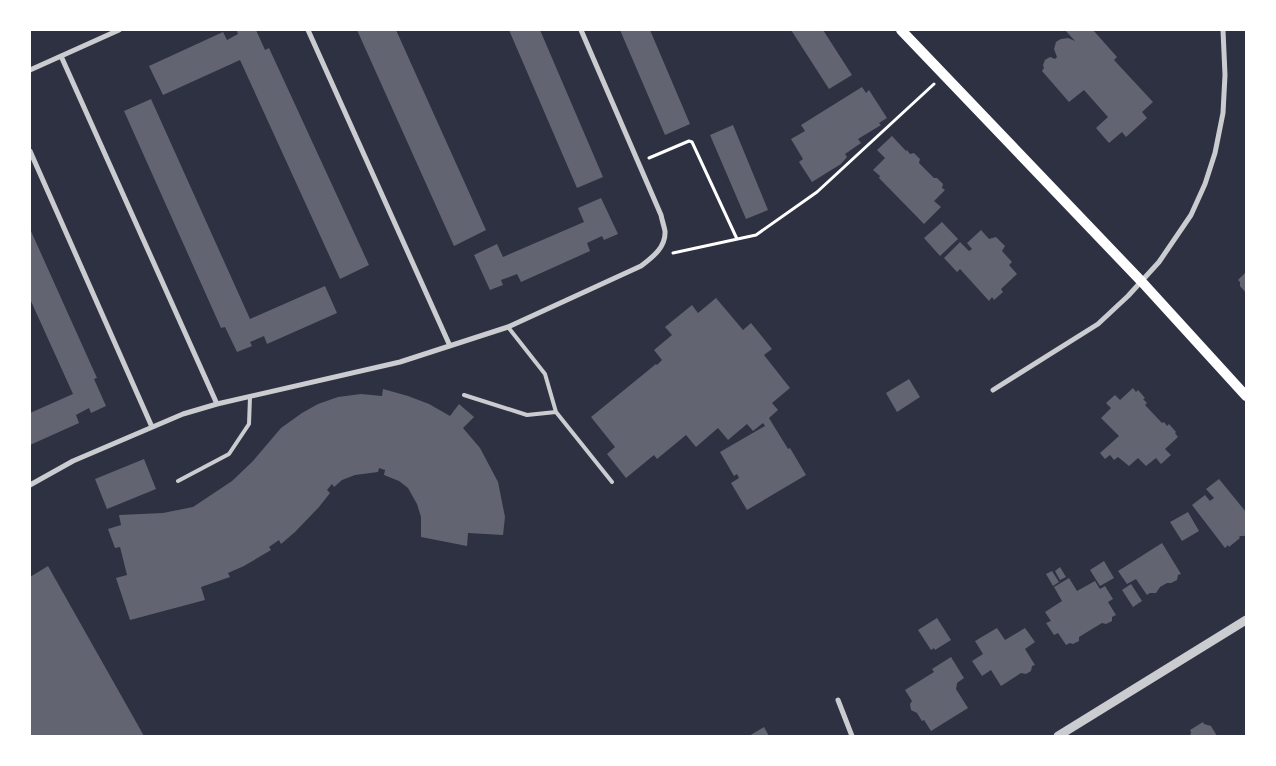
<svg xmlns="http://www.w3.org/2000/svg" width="1276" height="766" font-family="'Titillium Web',sans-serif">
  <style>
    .building { fill: #626471 }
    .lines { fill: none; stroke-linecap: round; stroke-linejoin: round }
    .path { stroke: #fff; stroke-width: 3 }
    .service { stroke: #caccd0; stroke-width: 4 }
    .minor { stroke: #caccd0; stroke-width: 5 }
    .tertiary { stroke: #caccd0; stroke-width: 9 }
    .secondary { stroke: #fff; stroke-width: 10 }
  </style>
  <rect width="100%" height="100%" fill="#2d3142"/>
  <!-- building -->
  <path class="building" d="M239 30H256L265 50 269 48 369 265 340 279 240 60 163 95 149 66 223 32 227 40 238 34 237 31Z
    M357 30H396L486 230 454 246Z
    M509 30H540L603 177 577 188Z
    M620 30H650L690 124 665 135Z
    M791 30H823L852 75 829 89Z
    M1065 30H1093L1117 57 1114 60 1153 102 1142 112 1147 118 1126 137 1122 132 1109 143 1096 128 1108 117 1084 90 1069 102 1042 71 1044 68 1043 65 1045 60 1050 57 1055 59 1057 57 1054 49 1056 42 1059 40 1061 39 1068 38 1075 41Z
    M862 87 866 93 869 90 887 118 879 123 881 125 858 139 861 143 845 154 847 157 841 164 812 182 799 162 803 159 791 139 805 131 801 125Z
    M151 99 250 319 325 286 337 313 267 344 264 336 250 342 252 346 237 352 225 327 221 328 124 111Z
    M733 125 768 210 746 219 710 135Z
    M892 136 906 151 907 150 910 154 914 153 920 159 919 163 934 178H937L943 184 942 188 945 190 934 201 941 207 924 224 879 178 880 176 873 170 885 158 877 150Z
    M601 198 618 234 604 240 602 236 587 243 590 251 521 282 517 274 501 280 503 285 490 290 474 255 497 244 503 257 584 222 578 208Z
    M942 222 958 239 940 256 924 238Z
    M30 229 97 378 94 379 106 406 91 413 89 408 76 415 79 423 30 445V413L73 394 30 299Z
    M981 230 989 239 996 237 1005 246 1002 251 1012 262 1009 265 1017 274 1001 289 1003 292 994 300 992 297 989 301 960 269 957 272 944 258 960 242 969 251 972 249 967 243Z
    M1246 272V293L1240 286V282L1238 280Z
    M716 298 743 330 751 323 772 349 764 355 790 388 772 403 778 410 769 418 788 449 790 448 806 475 747 510 731 483 739 478 737 474 734 476 720 452 765 426 763 423 753 431 747 424 728 440 718 428 696 447 686 435 657 459 654 455 626 478 607 454 615 447 591 417 656 364 657 365 662 360 654 350 672 335 665 327 692 305 698 313Z
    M909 379 920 397 897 412 886 393Z
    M1133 388 1136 392 1138 390 1145 398 1143 399 1147 403 1145 405 1162 423 1164 422 1167 426 1169 424 1176 432 1175 433 1178 437 1165 449 1171 455 1161 464 1156 458 1146 466 1138 458 1129 466 1118 457 1114 460 1110 455 1105 459 1100 453 1119 436 1101 418 1111 408 1106 403 1115 395 1120 400Z
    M383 389 408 396 429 404 450 416 459 404 474 417 463 428 480 448 498 482 505 517 503 535 468 533 467 546 421 537V517L417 504 408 488 399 481 384 475 385 470 379 468 378 472 355 475 342 480 334 487 332 484 327 490 330 493 319 507 295 532 281 544 279 540 269 547 271 550 244 566 228 573 230 577 201 587 205 600 130 620 116 578 127 575 120 547 115 548 108 529 121 525 119 515 163 513 193 507 232 481 253 461 281 428 302 413 318 404 338 397 361 394 382 396Z
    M144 459 156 489 107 509 95 479Z
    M1219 479 1246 512V535L1244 536H1240L1239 537 1240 538 1229 547 1228 545 1225 548 1192 505 1205 495 1210 501 1214 498 1206 489Z
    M1188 512 1199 531 1182 541 1170 522Z
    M1162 543 1181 574 1178 575 1177 580 1171 583H1167L1160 587 1156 593H1150L1147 595 1136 579 1127 584 1118 571Z
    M1104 561 1114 578 1100 586 1090 570Z
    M48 566 144 736H30V577Z
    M1060 567 1066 577 1060 580 1055 571Z
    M1052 571 1059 582 1053 586 1046 574Z
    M1069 578 1077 591 1095 581 1100 589 1105 586 1113 599 1108 602 1116 615 1112 617V621L1106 624 1102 623 1079 637V641L1073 644 1070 643 1066 645 1058 633 1054 635 1046 623 1051 621 1045 612 1062 601 1054 587Z
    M1131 584 1142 601 1133 607 1122 590Z
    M937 618 951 640 935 650 934 648 931 650 918 630Z
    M997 628 1005 640 1025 628 1035 642 1025 649 1035 665 1032 666 1031 671 1026 674 1021 673 1001 686 991 670 982 676 972 661 983 654 975 641Z
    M951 657 964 678 957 683V684L956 689 968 708 931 731 924 720 922 721 917 713 911 710 910 704 912 701 905 690 934 672 932 669Z
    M1203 722 1204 724 1211 726 1217 736H1190L1191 732 1190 730Z
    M764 727 769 736H749Z"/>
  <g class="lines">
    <!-- path -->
    <path class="path" d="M649 158 689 141 692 142 737 239
      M673 253 756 235 817 192 934 84"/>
    <!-- service -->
    <path class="service" d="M508 327 545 374 556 412 612 482
      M464 395 527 415 556 412
      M178 481 229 454 249 424 250 397"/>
    <!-- minor -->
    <path class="minor" d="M308 30 450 346
      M61 56 217 404
      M30 70 119 30
      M30 151 152 427
      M993 390 1098 324 1128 296 1159 262 1191 215 1205 184 1215 153 1223 113 1225 75 1223 30
      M30 485 73 461 183 414 217 404 400 362 508 327 641 266C653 257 666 247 665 231 664 226 662 220 661 215L581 30
      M838 700 852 736"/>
    <!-- tertiary -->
    <path class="tertiary" d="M1058 736 1246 620"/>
    <!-- secondary -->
    <path class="secondary" d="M901 30 1142 282 1246 396"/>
  </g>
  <!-- border -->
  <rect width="1276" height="766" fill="none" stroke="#ffffff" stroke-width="62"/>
</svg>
